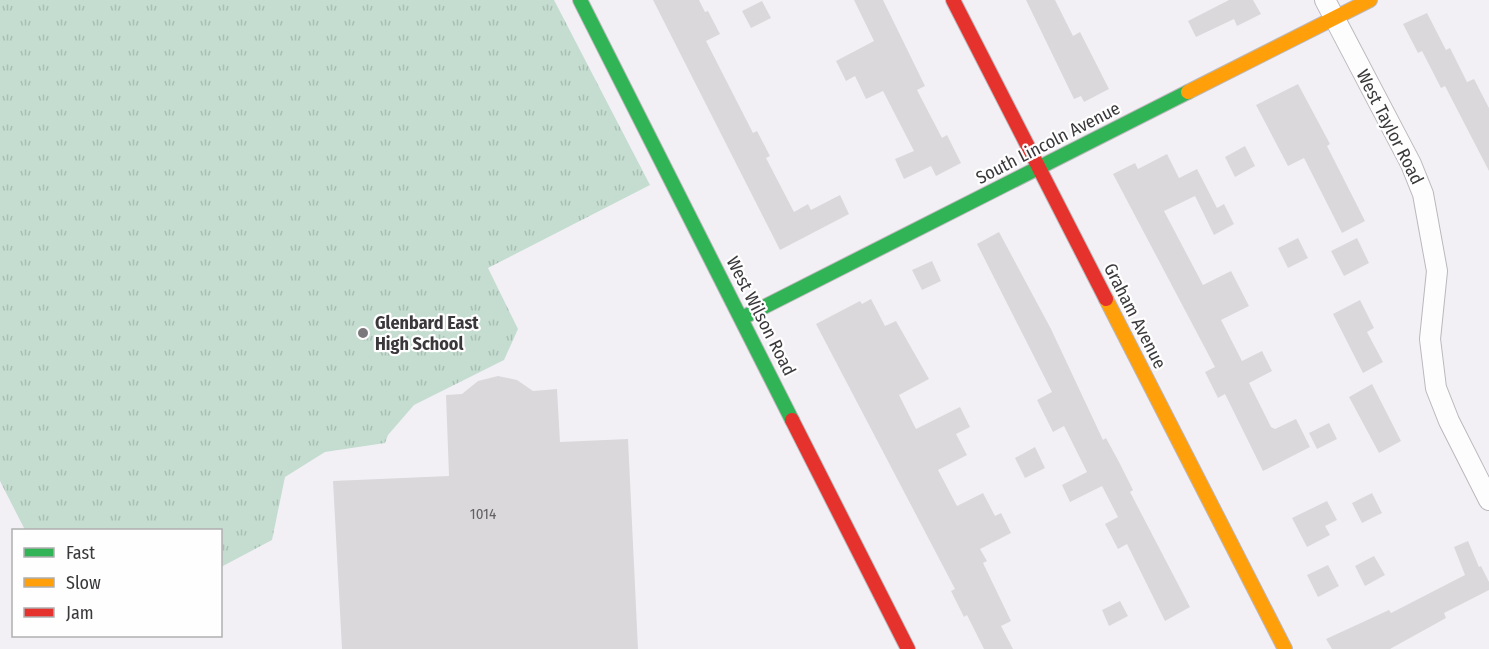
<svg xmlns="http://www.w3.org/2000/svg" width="1489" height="649" font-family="'Fira Sans Condensed',sans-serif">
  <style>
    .park { fill: url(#park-tufts) }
    .building { fill: #dbd8db }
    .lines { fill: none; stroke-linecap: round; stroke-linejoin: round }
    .street-casing { stroke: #bbb8bc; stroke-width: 22 }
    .fast-casing { stroke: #bbb8bc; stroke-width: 16 }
    .slow-casing { stroke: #bbb8bc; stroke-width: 16 }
    .jam-casing { stroke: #bbb8bc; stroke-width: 16 }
    .street { stroke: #fdfdfe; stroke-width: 20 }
    .fast { stroke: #30b455; stroke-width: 14 }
    .slow { stroke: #ff9f0a; stroke-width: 14 }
    .jam { stroke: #e5322d; stroke-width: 14 }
    .poi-dot { fill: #7b787c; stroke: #fefefe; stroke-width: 2 }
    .labels { text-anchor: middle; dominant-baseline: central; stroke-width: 4.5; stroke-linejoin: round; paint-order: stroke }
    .number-label { font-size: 15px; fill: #636164 }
    .street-label { font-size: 18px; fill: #3a383b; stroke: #fefefe }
    .poi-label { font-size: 18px; font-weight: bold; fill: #3a383b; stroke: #fefefe; text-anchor: start }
  </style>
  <defs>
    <pattern id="park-tufts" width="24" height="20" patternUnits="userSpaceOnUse" patternTransform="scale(1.5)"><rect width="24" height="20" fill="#c4ddd0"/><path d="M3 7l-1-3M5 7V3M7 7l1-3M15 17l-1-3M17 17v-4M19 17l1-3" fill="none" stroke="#a9beb4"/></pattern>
  </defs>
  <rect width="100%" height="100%" fill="#f3f0f5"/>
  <!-- park -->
  <path class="park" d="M0 0H554L650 185 488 268 518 329 504 360 414 405 388 435 385 443 325 452 285 477 272 540 221 567 220 530H25L0 481Z"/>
  <!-- building -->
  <path class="building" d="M653 0H699L705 12 708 11 720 34 706 41 753 133 757 131 770 156 766 158 794 212 808 204 811 210 840 195 849 214 780 250Z
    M854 0H883L925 86 917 90 942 138 947 135 961 163 936 176 931 166 904 179 895 159 914 151 883 91 866 99 855 76 846 81 836 61 874 41Z
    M1026 0H1055L1073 36 1080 32 1109 89 1084 102 1081 96 1074 99Z
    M1229 0H1253L1261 14 1237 26 1234 19 1196 37 1188 21Z
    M762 1 771 18 751 28 742 11Z
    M1427 13 1446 50 1450 48 1467 82 1474 79 1489 108V171L1445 86 1441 88 1422 51 1418 53 1403 24Z
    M1298 84 1330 144 1327 146 1365 221 1342 233 1304 158 1288 166 1256 105Z
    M1245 146 1255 166 1235 177 1225 157Z
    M1167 154 1179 178 1197 169 1217 208 1224 204 1234 224 1214 235 1195 196 1164 211 1203 285 1231 271 1249 306 1221 320 1242 361 1262 351 1272 371 1249 383 1271 427 1275 429 1296 419 1310 447 1263 471 1225 394 1218 398 1205 372 1215 367 1113 174 1135 163 1138 169Z
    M999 232 1051 329 1103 440 1106 438 1119 462 1133 490 1130 492 1190 607 1165 621 1127 544 1118 549 1105 524 1118 517 1102 486 1070 502 1062 485 1087 472 1064 426 1053 432 1037 400 1052 392 977 244Z
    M1298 238 1308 258 1288 268 1278 248Z
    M1357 238 1369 263 1344 276 1331 251Z
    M932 261 941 281 922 290 912 270Z
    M871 299 885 326 896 321 929 379 899 395 916 429 960 407 970 427 956 434 967 455 938 470 957 506 983 493 995 516 1001 513 1011 533 980 549 987 561 983 563 1011 621 1001 626 1013 649H984L967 615 964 617 951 591 955 589 816 324 860 301 862 304Z
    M1360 300 1374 328 1367 332 1383 362 1363 373 1333 314Z
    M498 376 517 380 533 391 557 389 560 442 628 439 638 649H342L333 481 449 476 446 395 462 394 478 381Z
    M1372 384 1401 441 1379 453 1349 397Z
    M1329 423 1337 439 1317 449 1309 433Z
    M1035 447 1045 468 1025 478 1015 458Z
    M1372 493 1382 513 1362 523 1352 503Z
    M1327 501 1337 520 1325 526 1330 535 1307 547 1292 518Z
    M1468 541 1479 567 1481 566 1489 582V590L1444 613 1446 618 1390 649H1332L1326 639 1389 610 1391 613 1465 575 1454 547Z
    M1374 556 1385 575 1365 586 1355 566Z
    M1328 565 1339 586 1318 597 1307 575Z
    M1120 601 1128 616 1109 626 1102 610Z"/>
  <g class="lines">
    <defs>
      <path id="street" d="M1325 0 1411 164 1423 194 1437 271 1430 339 1436 388 1449 421 1489 500"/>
      <path id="fast" d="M580 0 792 420
        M742 318 1188 92"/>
      <path id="slow" d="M1188 92 1370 0
        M1106 299 1285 649"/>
      <path id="jam" d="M953 0 1106 299
        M792 420 908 649"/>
    </defs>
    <!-- street casing -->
    <use href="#street" class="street-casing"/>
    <!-- fast casing -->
    <use href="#fast" class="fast-casing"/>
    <!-- slow casing -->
    <use href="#slow" class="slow-casing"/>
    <!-- jam casing -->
    <use href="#jam" class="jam-casing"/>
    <!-- street -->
    <use href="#street" class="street"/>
    <!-- fast -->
    <use href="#fast" class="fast"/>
    <!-- slow -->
    <use href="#slow" class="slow"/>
    <!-- jam -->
    <use href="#jam" class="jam"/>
  </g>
  <!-- markers -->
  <circle class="poi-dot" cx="363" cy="333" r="6"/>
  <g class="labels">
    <!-- number labels -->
    <g class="number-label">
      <text x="483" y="514">1014</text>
    </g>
    <!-- street labels -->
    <g class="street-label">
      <text transform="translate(1390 127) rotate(63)">West Taylor Road</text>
      <text transform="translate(1048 143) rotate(-27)">South Lincoln Avenue</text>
      <text transform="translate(761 316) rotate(63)">West Wilson Road</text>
      <text transform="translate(1135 316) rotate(63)">Graham Avenue</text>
    </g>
    <!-- poi labels -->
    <g class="poi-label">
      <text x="375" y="323">Glenbard East<tspan x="375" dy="21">High School</tspan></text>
    </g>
  </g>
  <!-- legend -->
  <rect x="12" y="529" width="210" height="108" fill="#fefefe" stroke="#b0afb0" stroke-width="1.5"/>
  <rect x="24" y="548" width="30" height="9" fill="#30b455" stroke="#b0afb0" stroke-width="1.5"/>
  <text x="66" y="559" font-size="18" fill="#3a383b">Fast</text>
  <rect x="24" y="578" width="30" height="9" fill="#ff9f0a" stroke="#b0afb0" stroke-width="1.5"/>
  <text x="66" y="589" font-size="18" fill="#3a383b">Slow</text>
  <rect x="24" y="608" width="30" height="9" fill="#e5322d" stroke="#b0afb0" stroke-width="1.5"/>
  <text x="66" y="619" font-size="18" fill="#3a383b">Jam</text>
</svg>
